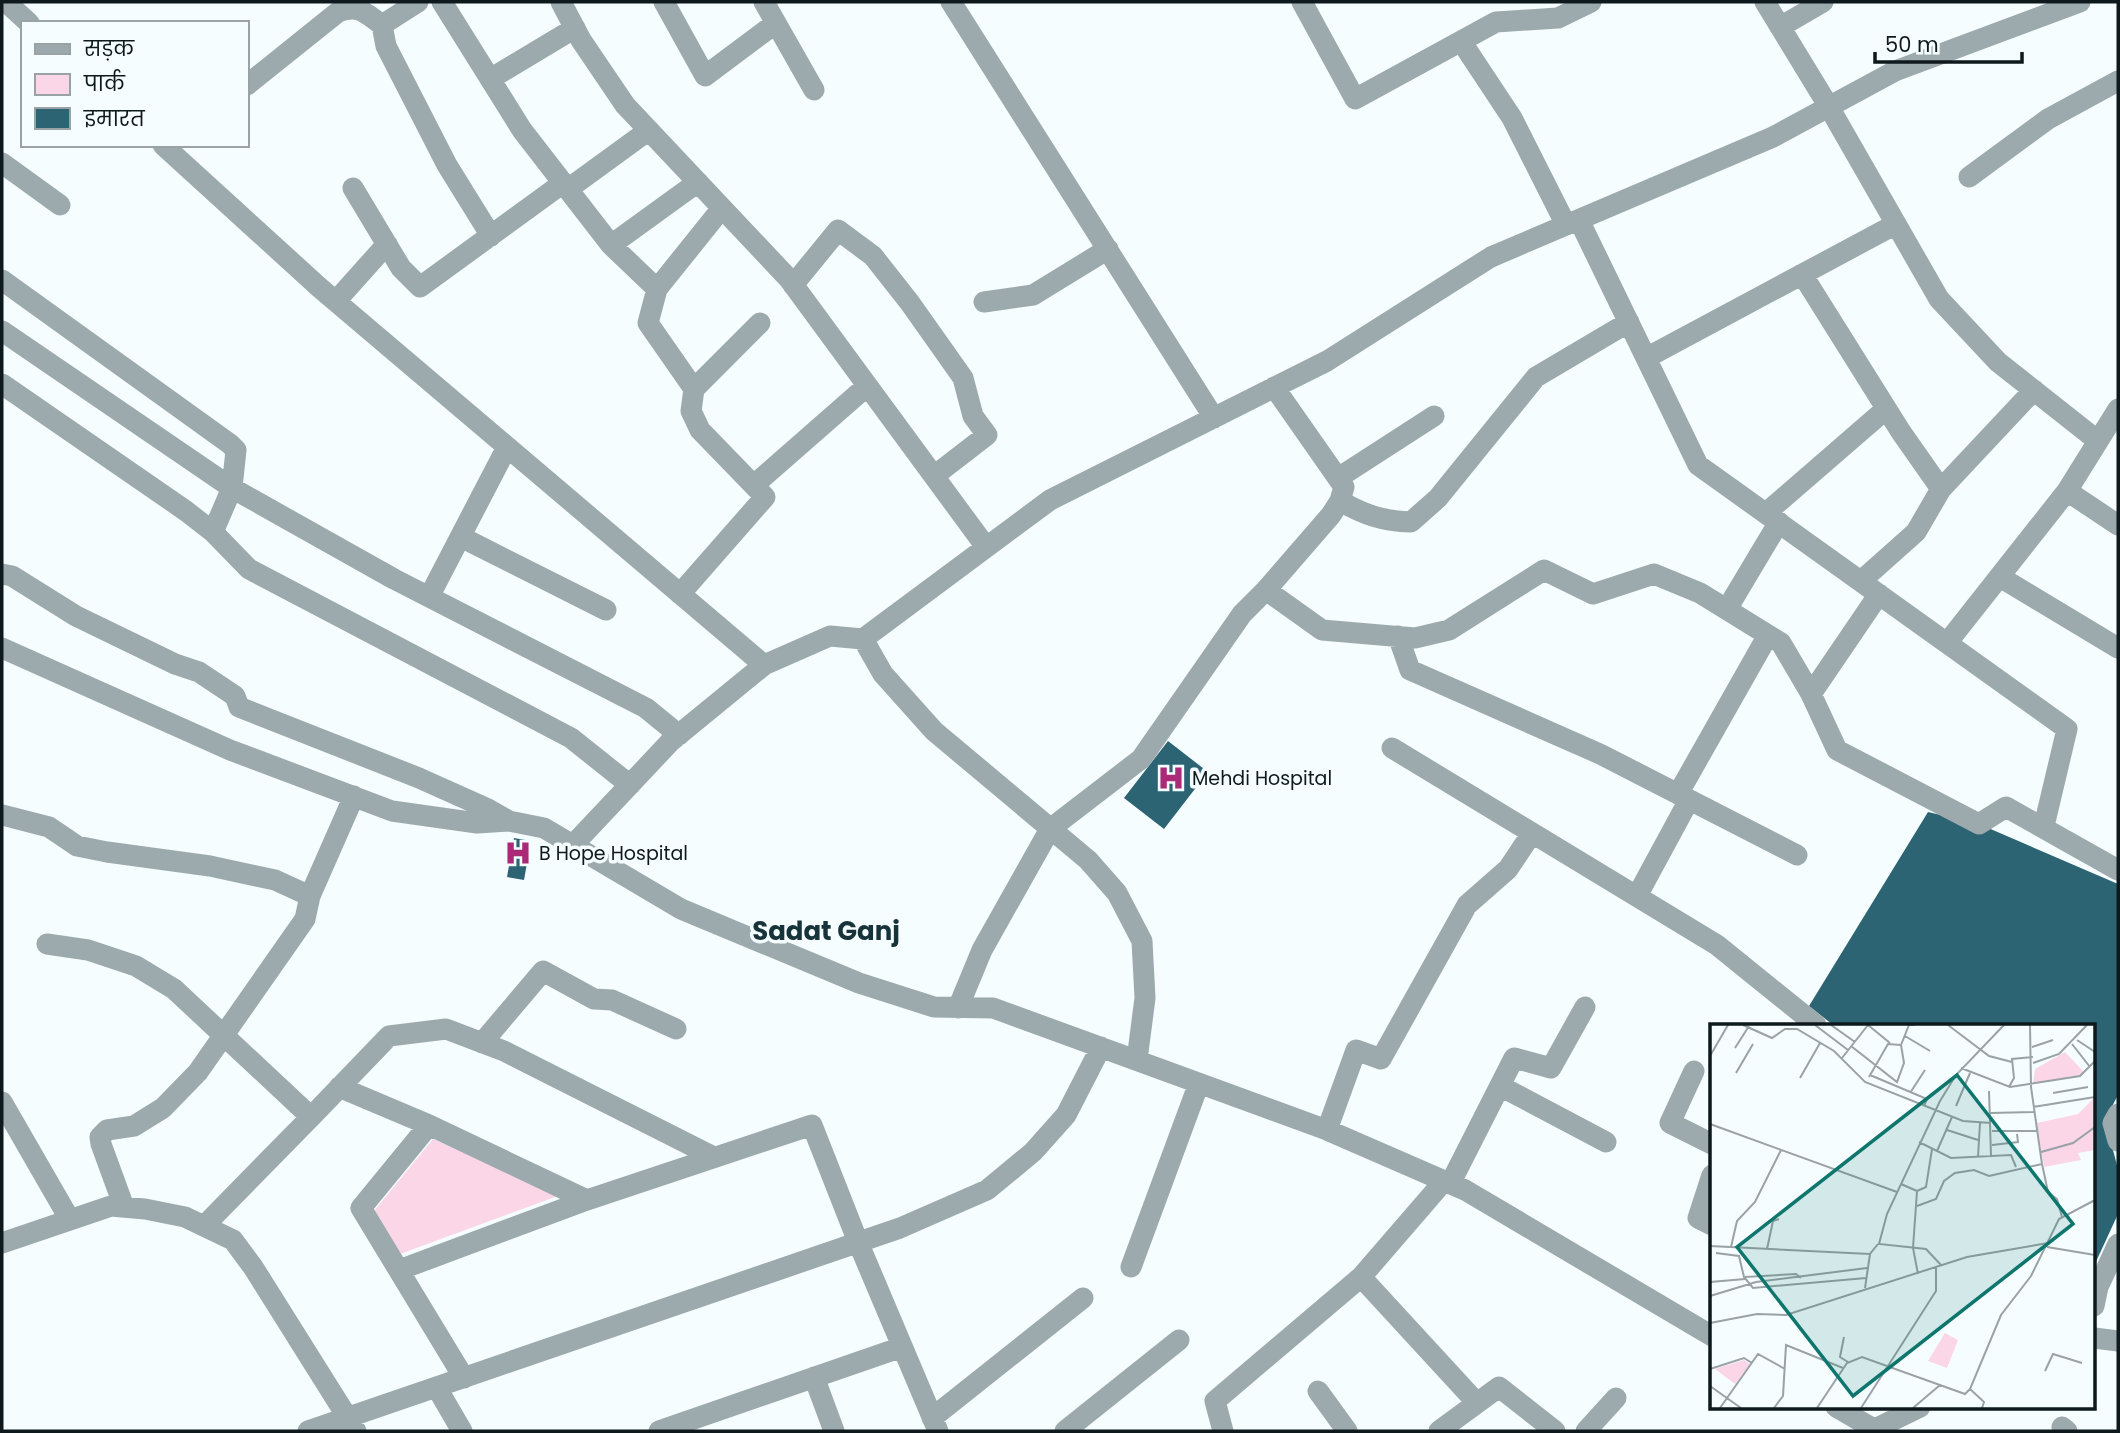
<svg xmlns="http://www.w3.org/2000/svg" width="2120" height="1433" font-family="Poppins,'Noto Sans Devanagari',sans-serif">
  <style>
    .green { fill: #fad6e7 }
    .building { fill: #2d6473 }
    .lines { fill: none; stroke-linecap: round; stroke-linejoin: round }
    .minor { stroke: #9caaae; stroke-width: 21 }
    .labels { text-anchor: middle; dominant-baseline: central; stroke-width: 7; stroke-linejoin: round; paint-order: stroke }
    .poi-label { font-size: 19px; fill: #0d191c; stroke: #f6fdff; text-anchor: start }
    .district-label { font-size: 26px; font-weight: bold; fill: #18343b; stroke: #f6fdff }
    .inset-road { fill: none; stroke: #99a2a4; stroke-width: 2 }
    .view { fill: #0f766e; fill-opacity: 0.15; stroke: #0f766e; stroke-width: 3.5 }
    .inset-edge { fill: none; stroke: #0d191c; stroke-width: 3.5 }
  </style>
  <rect width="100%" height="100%" fill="#f6fdff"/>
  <!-- green -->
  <path class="green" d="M433 1139 558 1196 400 1254 374 1211Z"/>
  <!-- building -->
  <path class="building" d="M1168 741 1208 772 1164 829 1124 798Z
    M1928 812 1979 824 2118 884V1095L2105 1120 2118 1169V1214L2094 1266V1025H1833L1809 1006Z
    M514 838 531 841 524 880 507 877Z"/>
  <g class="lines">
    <!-- minor -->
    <path class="minor" d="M6 2 29 23
      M418 2 382 25 386 46 447 165 491 236
      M442 2 522 130 611 245 657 289
      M561 2 581 40 625 105 789 279 986 547
      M664 2 705 76 776 23
      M764 2 814 90
      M951 2 1214 418
      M1302 2 1355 99 1496 22 1558 18 1591 2
      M1765 2 1829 107 1939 299 1998 362 2098 441
      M1780 27 1823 2
      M1461 41 1512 118 1566 225
      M490 79 575 28
      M247 85 338 12C360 4 365 13 382 25
      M163 145 320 288 764 665
      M2 163 60 205
      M1969 177 2048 119 2118 81
      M353 188 401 268 420 287 563 183
      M568 189 649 130
      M1579 220 1698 465 2067 729 2044 826
      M611 245 698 182
      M1802 274 1901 432 1941 489
      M2 280 230 444 236 450 232 488 213 532
      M793 285 838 230 873 256 910 303 963 378 973 416 987 435 934 476
      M336 301 387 244
      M984 302 1033 295 1108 249
      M2 331 232 488 394 579 646 708 679 735
      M1646 358 1896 224
      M2 384 186 511 213 532 249 569 571 738 630 785
      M694 389 760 323
      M1338 478 1434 416
      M754 485 867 386
      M2067 491 2118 525
      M1340 501C1365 515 1382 521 1411 522L1438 498 1536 377 1629 322
      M1766 513 1886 409
      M461 537 606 610
      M2 574 12 576 76 616 175 664 199 672 235 696 239 707 419 778 486 808 509 821
      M2000 577 2118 648
      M1861 581 1916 532 1941 489 2034 390
      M1266 590 1322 630 1415 638 1449 630 1544 570 1593 594 1654 574 1700 593 1781 643 1811 694 1837 750 1979 824 2006 807 2118 870
      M680 594 765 497 700 430 691 411 694 389 648 323 657 289 722 208
      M429 597 507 447
      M1727 609 1779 522
      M1398 636 1410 670 1600 754 1797 855
      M1947 643 2067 491 2118 409
      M2 648 230 750 392 811 477 823 509 821 544 828 681 909 859 983 934 1007 993 1008 1327 1130 1465 1190 1712 1336
      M1811 694 1879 594
      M1392 748 1717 945 1816 1025
      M1678 794 1768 635
      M2 815 49 827 77 846 107 852 210 866 275 880 310 896
      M573 845 671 741 764 665 830 636 863 639
      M1637 896 1689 800
      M47 944 88 950 136 966 174 989 311 1117 389 1036 446 1029 504 1051 714 1157
      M958 1008 982 950 1050 829 1141 759 1242 614 1266 590 1331 515 1340 501 1344 487 1274 387
      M482 1043 543 971 594 999 612 1000 676 1029
      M1137 1060 1145 998 1142 941 1117 893 1088 860 934 731 883 674 863 639 1050 500 1327 361 1491 257 1773 137 1895 71 2080 2
      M1694 1071 1670 1123 1712 1144
      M1500 1086 1606 1142
      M339 1087 429 1125 587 1200
      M2 1102 70 1220
      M2118 1114 2113 1123 2118 1141
      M429 1125 361 1208 464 1378
      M1327 1130 1356 1050 1381 1059 1467 905 1508 869 1532 833
      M1712 1175 1698 1218 1712 1225
      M1450 1184 1514 1058 1551 1068 1585 1007
      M124 1207 101 1144 100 1137 107 1130 134 1126 163 1108 198 1072 305 919 310 896 354 796
      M204 1226 311 1117
      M2 1243 111 1206 145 1209 185 1217 233 1240 253 1267 356 1431
      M1131 1267 1199 1083
      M399 1270 587 1200 812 1125 858 1242 938 1431
      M1361 1277 1477 1403
      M2094 1306 2098 1287 2118 1244
      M2094 1338 2118 1341
      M814 1377 834 1431
      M437 1388 462 1431
      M1318 1391 1347 1431
      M1836 1407 1874 1429
      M932 1418 1083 1298
      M2062 1427 2067 1431
      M308 1431 900 1228 987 1190 1033 1152 1066 1115 1101 1047
      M659 1431 902 1347
      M1065 1431 1179 1340
      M1223 1431 1215 1401 1361 1277 1444 1181
      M1439 1431 1499 1387 1555 1431
      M1586 1431 1616 1398
      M1871 1431 1920 1407"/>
  </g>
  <!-- icons -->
  <defs>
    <symbol id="hospital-bare" viewBox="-9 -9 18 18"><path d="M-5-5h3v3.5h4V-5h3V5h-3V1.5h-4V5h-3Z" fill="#ab2a78" stroke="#f6fdff" stroke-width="2.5" paint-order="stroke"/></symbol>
  </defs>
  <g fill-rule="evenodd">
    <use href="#hospital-bare" x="1152" y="759" width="38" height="38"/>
    <use href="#hospital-bare" x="499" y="834" width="38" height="38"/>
  </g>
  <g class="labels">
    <!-- poi labels -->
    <g class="poi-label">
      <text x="1192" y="778">Mehdi Hospital</text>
      <text x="539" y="853">B Hope Hospital</text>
    </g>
    <!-- district labels -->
    <g class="district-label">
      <text x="826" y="931">Sadat Ganj</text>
    </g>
  </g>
  <!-- overview -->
  <g transform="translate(1710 1024)">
    <rect width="385" height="385" fill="#f6fdff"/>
    <path d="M355 28 374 48 370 52 323 60 325 45ZM385 73V126L368 129 371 136 334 143 327 99 368 90ZM235 309 248 316 237 344 218 337ZM34 336 40 340 25 360 5 345Z" fill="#fad6e7"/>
    <path class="inset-road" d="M33 1 62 14 75 5H87L124 27 155 58 253 97 281 99M105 1 138 26M121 1 145 18M158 1 180 19M238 1 279 32 302 38M320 1 321 63 332 140 338 168 347 175 352 193M195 12 220 27M367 16 385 28M362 20 380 43M141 22 187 58 194 39 191 21 199 1H205M322 23 343 16M25 24 39 2M0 32 18 1M132 34 158 1M323 39 349 30 377 1M251 44 300 63 370 52 385 37M26 49 43 20M160 51 217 75 214 82M159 53 178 20 191 21M90 54 110 19M299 63 304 54 302 35 323 33M279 67 281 132M200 69 215 46M343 69 378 63M246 82 260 49M323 83 385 73M280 89 324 88M0 100 187 168M237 106 268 116M282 107H327M209 118 241 134 301 131 306 143M282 121 308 118 307 110M227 127 242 93M331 128 363 119 385 103M268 133 270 99M191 160 207 167 203 224 208 250M207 167 216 163 222 125M207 182 226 175 234 157 245 149 264 146 279 152 332 140M0 222 160 230M21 223 27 197 45 178 71 126M337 223 385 231M57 225 63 197 69 195M6 229 29 232 34 253 43 264 156 254M231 241 216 225 169 220 177 190 230 77 246 51 294 1M35 253 86 250 91 254M0 258 35 255M155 264 160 230 168 220M0 272 46 258 157 244M0 299 47 290 76 291 257 233 338 219M134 313 130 333 138 338M0 345 34 334 42 339M335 347 343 330 372 339M0 362 31 384M10 384 48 330 75 345M64 384 73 372 76 321 133 344M107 384 137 339 152 333 255 370 260 365M151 384 226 267V243M203 384 230 361M272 384 274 378 260 365 291 291 321 252 349 195 385 176"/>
    <path class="view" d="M247 51 363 200 143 372 27 223Z"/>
    <rect width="385" height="385" class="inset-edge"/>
  </g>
  <!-- border -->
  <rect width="2120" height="1433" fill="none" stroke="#0d191c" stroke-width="7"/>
  <!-- legend -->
  <rect x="21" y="21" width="228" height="126" fill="#f6fdff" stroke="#99a2a4" stroke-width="2"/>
  <rect x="35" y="44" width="35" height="10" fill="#9caaae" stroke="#99a2a4" stroke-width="2"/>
  <text x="84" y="56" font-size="21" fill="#0d191c">सड़क</text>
  <rect x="35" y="74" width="35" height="21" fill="#fad6e7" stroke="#99a2a4" stroke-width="2"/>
  <text x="84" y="91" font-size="21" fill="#0d191c">पार्क</text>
  <rect x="35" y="108" width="35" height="21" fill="#2d6473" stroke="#99a2a4" stroke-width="2"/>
  <text x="84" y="126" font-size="21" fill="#0d191c">इमारत</text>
  <!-- scale -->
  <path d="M1875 52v10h147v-10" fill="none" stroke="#0d191c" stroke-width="3.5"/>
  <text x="1885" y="52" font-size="21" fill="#0d191c" stroke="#f6fdff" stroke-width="5" paint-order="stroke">50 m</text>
</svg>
